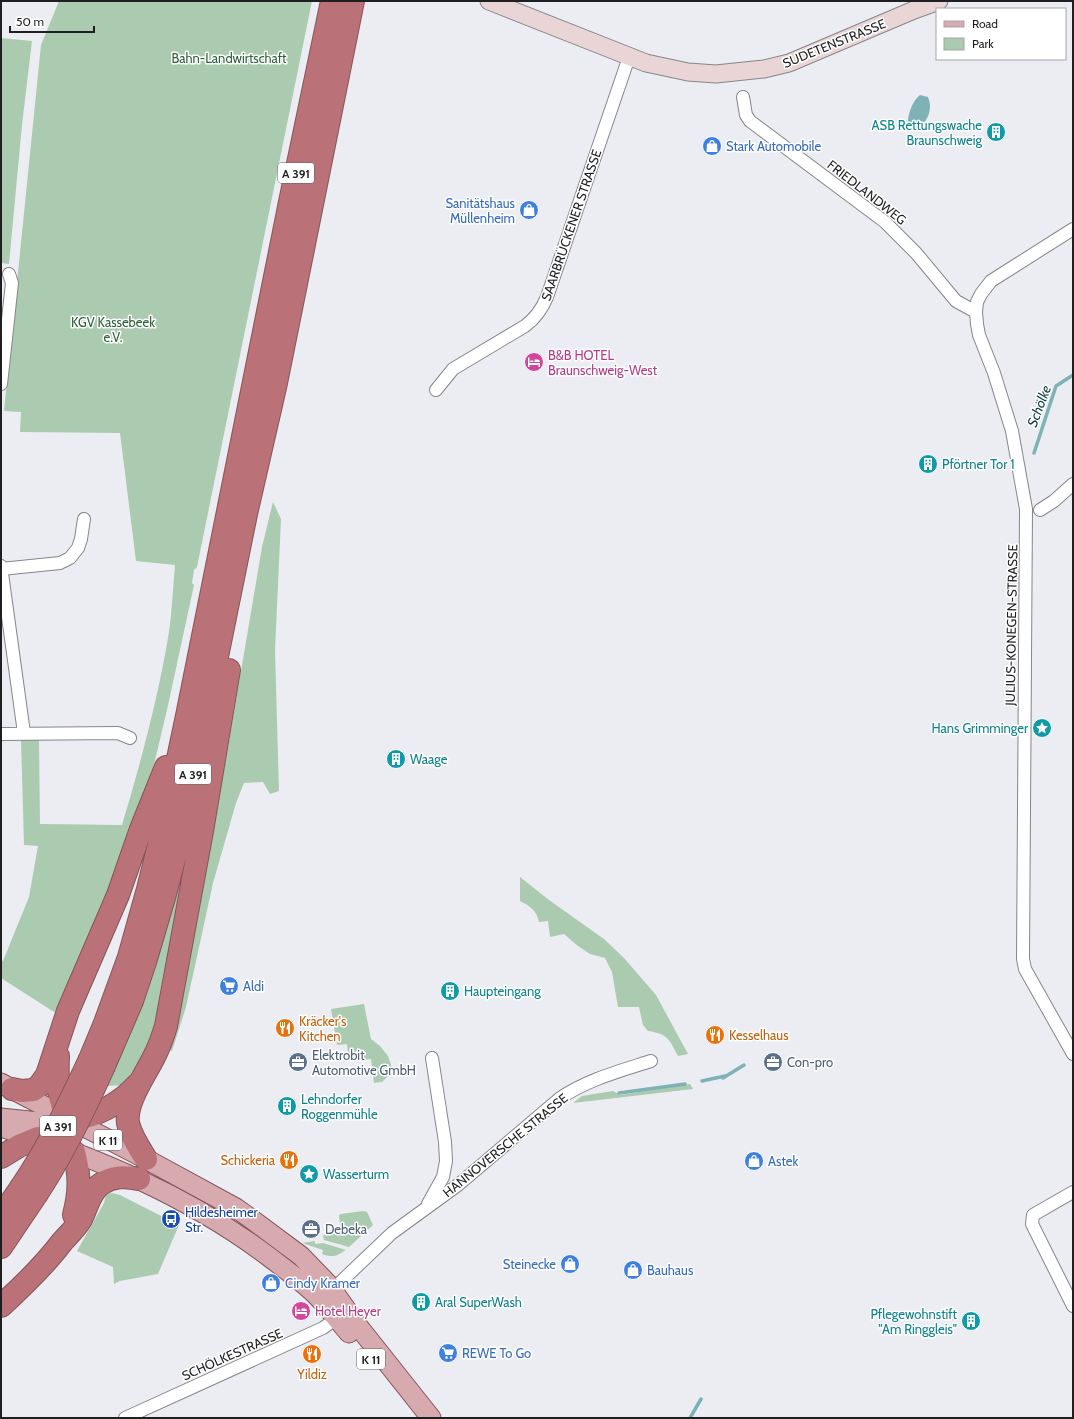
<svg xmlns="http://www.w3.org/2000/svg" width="1074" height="1419" font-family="Cabin,sans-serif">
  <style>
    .green { fill: #aacbaf }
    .water { fill: #7eb2b7 }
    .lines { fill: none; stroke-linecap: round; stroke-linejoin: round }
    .stream { stroke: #7eb2b7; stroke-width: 3.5 }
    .street-casing { stroke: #85868a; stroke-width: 14 }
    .secondary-casing { stroke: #85868a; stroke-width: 19 }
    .primary-casing { stroke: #84555a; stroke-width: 21 }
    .highway-casing { stroke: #84555a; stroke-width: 24 }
    .street { stroke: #fff; stroke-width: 12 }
    .secondary { stroke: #ead5d6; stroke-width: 17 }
    .primary { stroke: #d6aaae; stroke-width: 19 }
    .highway { stroke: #ba7278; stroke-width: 22 }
    .highway-bridge-casing { stroke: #84555a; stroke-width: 24; stroke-linecap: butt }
    .highway-bridge { stroke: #ba7278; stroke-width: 22 }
    .labels { text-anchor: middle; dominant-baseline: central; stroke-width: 3; stroke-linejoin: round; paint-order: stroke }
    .shield { fill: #fff; stroke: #626264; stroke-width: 1 }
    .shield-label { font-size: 12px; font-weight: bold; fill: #1f1f21 }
    .street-label { font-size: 13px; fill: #1f1f21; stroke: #fff }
    .park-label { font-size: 13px; fill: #2e623a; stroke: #fff }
    .culture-label { font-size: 13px; fill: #0d838f; stroke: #fff; text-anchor: start }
    .shop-label { font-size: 13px; fill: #366cbe; stroke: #fff; text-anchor: start }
    .hotel-label { font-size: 13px; fill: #b23c85; stroke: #fff; text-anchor: start }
    .food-label { font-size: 13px; fill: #c56008; stroke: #fff; text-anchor: start }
    .service-label { font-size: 13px; fill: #4e5e75; stroke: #fff; text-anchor: start }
    .transit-label { font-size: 13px; fill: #164399; stroke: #fff; text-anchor: start }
    .water-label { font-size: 14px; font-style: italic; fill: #114247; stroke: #fff }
  </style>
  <rect width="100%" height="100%" fill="#ecedf2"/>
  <!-- green -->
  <path class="green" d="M59 1H312L197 567 194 570 192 583 194 585 167 710 151 777 107 895 60 1008 54 1012 1 978V960L3 961 29 897 38 846 24 845 21 740H39L40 824 122 825C141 762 158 698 169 632 172 610 173 588 175 565L136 561 120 433 20 432 21 412 4 411 41 45Z
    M1 38 32 41 22 125 9 264 1 263Z
    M273 502 281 519 275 650 279 791 270 794 263 782 244 783 236 803 213 883 186 1007 172 1051 166 1049 228 748 262 547Z
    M189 837 193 839 163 1004 145 1051 124 1085 107 1086 142 1005 162 941Z
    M520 877 549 900 604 939 624 958 656 995 688 1054 678 1056C669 1039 668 1034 648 1031L643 1025 639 1007H618L612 972 605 958 590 954 578 946 564 934 550 937 548 921 539 922C537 911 530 906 520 901Z
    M364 1004 371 1039 380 1046 388 1056 393 1071 382 1082 374 1083 371 1059 349 1061 347 1044 337 1045 331 1009Z
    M690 1084 693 1089 573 1103 582 1096 613 1091 620 1095Z
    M112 1193 120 1195 179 1225 158 1274 120 1281 114 1284 113 1267 77 1251 104 1203 106 1194Z
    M363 1211 367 1212 373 1225 349 1247 324 1240 323 1235 341 1233 339 1215 341 1214Z
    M315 1241V1244L323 1243 346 1250C337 1256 333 1258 322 1254L323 1250 302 1243Z"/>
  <!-- water -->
  <path class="water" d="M920 95 928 97C933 109 928 119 920 128L916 129 908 125C907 116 912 101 920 95Z"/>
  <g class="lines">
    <!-- stream -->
    <path class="stream" d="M1034 453 1056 386 1073 375
      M723 1078 744 1065
      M702 1081 725 1076
      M619 1093 685 1084
      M690 1418 701 1399"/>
    <defs>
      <path id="street" d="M743 97 746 115 750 121 885 222 916 253 956 301 976 312
        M1073 229 991 281 981 294 977 302 976 312 977 324 979 335 994 373 1012 431 1026 509 1023 959 1025 969 1073 1054
        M1 384 12 283 9 274
        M436 390 453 369 525 326C536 318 542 309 547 297L629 57
        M1040 510 1054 501 1073 484
        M1 566 24 733
        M1 569 60 563 70 558 78 548 81 539 84 519
        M1 734 118 733 130 738
        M1073 1192 1033 1215 1032 1224 1073 1306
        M428 1204 443 1177 446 1161 445 1142 432 1058
        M328 1294 392 1233 458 1185 559 1099C586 1080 620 1071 651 1061
        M125 1418 323 1328 341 1315"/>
      <path id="secondary" d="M489 1 646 63 688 72 716 74 764 69 789 63 914 10 939 1"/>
      <path id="primary" d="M1 1083 23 1095 146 1159 236 1208 250 1218 301 1256 329 1285 358 1326 431 1418
        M1 1118 48 1123 70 1120
        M1 1127C96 1157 188 1196 268 1256 284 1268 300 1280 315 1294 327 1306 338 1320 349 1333"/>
      <path id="highway" d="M58 1056C57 1079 57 1101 70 1120 96 1117 121 1103 138 1084
        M90 1059 105 1023 129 957 148 889 164 825 188 711 291 197 332 1
        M104 1066 132 1001 145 962 165 894 182 829 246 514 276 383 353 1
        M12 1089 22 1091 33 1090 39 1086 47 1075 68 1011 118 895 141 829 166 767
        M74 1152C80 1175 80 1191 74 1215
        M1 1157 19 1146 38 1138
        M146 1159C139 1148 131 1136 128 1123 125 1102 146 1074 155 1055 160 1045 163 1036 166 1026L202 831 229 670
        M1 1217 20 1189
        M1 1247 36 1195
        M1 1306C23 1286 44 1266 62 1242 68 1235 75 1229 80 1221 87 1209 89 1192 101 1184 113 1176 125 1176 139 1179"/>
    </defs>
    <!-- street casing -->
    <use href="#street" class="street-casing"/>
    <!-- secondary casing -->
    <use href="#secondary" class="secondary-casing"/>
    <!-- primary casing -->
    <use href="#primary" class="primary-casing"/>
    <!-- highway casing -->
    <use href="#highway" class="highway-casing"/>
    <!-- street -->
    <use href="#street" class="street"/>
    <!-- secondary -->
    <use href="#secondary" class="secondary"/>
    <!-- primary -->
    <use href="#primary" class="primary"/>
    <!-- highway -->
    <use href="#highway" class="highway"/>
    <defs>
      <path id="highway-bridge" d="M20 1189C48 1148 69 1104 90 1059
        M36 1195C63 1155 84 1111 104 1066"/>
    </defs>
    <!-- highway-bridge casing -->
    <use href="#highway-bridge" class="highway-bridge-casing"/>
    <!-- highway-bridge -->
    <use href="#highway-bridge" class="highway-bridge"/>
  </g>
  <!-- icons -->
  <defs>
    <symbol id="building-disc" viewBox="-11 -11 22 22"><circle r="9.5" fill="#0f9aa8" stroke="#fff"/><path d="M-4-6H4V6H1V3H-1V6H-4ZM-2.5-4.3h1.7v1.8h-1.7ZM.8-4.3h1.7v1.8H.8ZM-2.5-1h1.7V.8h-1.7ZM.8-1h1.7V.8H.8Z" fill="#fff"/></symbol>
    <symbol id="shop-disc" viewBox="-11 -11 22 22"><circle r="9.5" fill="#3f7fe0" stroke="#fff"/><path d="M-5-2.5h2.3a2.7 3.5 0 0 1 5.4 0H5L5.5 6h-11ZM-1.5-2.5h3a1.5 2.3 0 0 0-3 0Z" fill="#fff"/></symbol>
    <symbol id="hotel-disc" viewBox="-11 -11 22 22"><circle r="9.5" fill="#d1479c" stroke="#fff"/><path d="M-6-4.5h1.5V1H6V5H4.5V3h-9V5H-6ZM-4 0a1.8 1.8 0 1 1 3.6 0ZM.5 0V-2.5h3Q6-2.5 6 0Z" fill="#fff"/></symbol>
    <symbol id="sight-disc" viewBox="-11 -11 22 22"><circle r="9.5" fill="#0f9aa8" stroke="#fff"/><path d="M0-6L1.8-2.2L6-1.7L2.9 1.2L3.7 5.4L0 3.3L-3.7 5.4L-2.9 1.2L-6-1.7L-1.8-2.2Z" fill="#fff"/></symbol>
    <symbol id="supermarket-disc" viewBox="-11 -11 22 22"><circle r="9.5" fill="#3f7fe0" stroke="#fff"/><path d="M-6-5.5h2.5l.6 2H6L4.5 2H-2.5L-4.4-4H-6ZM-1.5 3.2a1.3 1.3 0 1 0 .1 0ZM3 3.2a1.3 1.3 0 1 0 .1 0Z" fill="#fff"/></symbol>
    <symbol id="restaurant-disc" viewBox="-11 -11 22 22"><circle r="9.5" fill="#e8710a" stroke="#fff"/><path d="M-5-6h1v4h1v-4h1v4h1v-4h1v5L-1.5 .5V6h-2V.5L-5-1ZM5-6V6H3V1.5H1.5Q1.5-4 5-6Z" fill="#fff"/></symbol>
    <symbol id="office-disc" viewBox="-11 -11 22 22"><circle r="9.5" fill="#5c6f8a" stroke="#fff"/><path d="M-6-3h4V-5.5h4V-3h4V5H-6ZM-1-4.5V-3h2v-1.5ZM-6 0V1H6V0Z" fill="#fff"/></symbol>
    <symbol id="bus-disc" viewBox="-11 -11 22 22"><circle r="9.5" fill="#1a4fb4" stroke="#fff"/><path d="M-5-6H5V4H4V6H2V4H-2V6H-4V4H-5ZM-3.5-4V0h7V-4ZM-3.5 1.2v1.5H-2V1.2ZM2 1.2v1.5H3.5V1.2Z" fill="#fff"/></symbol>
  </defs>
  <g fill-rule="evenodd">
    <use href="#building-disc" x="985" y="121" width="22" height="22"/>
    <use href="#shop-disc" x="701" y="135" width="22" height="22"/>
    <use href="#shop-disc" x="518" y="199" width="22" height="22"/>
    <use href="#hotel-disc" x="523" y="351" width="22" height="22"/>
    <use href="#building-disc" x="917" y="453" width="22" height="22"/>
    <use href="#sight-disc" x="1031" y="717" width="22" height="22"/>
    <use href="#building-disc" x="385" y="748" width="22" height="22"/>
    <use href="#supermarket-disc" x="218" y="975" width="22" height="22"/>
    <use href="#building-disc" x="439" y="980" width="22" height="22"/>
    <use href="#restaurant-disc" x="274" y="1017" width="22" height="22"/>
    <use href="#restaurant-disc" x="704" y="1024" width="22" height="22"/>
    <use href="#office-disc" x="287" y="1051" width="22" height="22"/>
    <use href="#office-disc" x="762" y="1051" width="22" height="22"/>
    <use href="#building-disc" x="276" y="1095" width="22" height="22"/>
    <use href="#restaurant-disc" x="278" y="1149" width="22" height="22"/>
    <use href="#shop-disc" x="743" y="1150" width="22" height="22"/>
    <use href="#sight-disc" x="298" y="1163" width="22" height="22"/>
    <use href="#bus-disc" x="160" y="1208" width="22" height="22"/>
    <use href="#office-disc" x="300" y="1218" width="22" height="22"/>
    <use href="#shop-disc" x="559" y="1253" width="22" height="22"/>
    <use href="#shop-disc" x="622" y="1259" width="22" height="22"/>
    <use href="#shop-disc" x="260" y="1272" width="22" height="22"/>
    <use href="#building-disc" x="410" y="1291" width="22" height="22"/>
    <use href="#hotel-disc" x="290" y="1300" width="22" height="22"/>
    <use href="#building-disc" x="960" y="1310" width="22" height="22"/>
    <use href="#supermarket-disc" x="437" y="1342" width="22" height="22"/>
    <use href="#restaurant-disc" x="301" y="1343" width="22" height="22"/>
  </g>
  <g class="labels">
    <!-- shield labels -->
    <g class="shield">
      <rect x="278" y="163" width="36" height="20" rx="3"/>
      <rect x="175" y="764" width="36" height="20" rx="3"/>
      <rect x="40" y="1116" width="36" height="20" rx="3"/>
      <rect x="94" y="1130" width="28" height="20" rx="3"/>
      <rect x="357" y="1349" width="28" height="20" rx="3"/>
    </g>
    <g class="shield-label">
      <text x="296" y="173">A 391</text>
      <text x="193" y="774">A 391</text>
      <text x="58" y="1126">A 391</text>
      <text x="108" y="1140">K 11</text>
      <text x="371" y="1359">K 11</text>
    </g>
    <!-- street labels -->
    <g class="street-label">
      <text transform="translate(834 43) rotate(-22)">SUDETENSTRASSE</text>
      <text transform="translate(867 192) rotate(38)">FRIEDLANDWEG</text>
      <text transform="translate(571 225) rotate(-71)">SAARBRÜCKENER STRASSE</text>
      <text transform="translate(1011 625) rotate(-89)">JULIUS-KONEGEN-STRASSE</text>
      <text transform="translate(505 1145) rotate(-39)">HANNOVERSCHE STRASSE</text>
      <text transform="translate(232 1354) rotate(-24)">SCHÖLKESTRASSE</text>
    </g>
    <!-- park labels -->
    <g class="park-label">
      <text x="229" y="58">Bahn-Landwirtschaft</text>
      <text x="113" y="322">KGV Kassebeek<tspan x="113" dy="15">e.V.</tspan></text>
    </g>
    <!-- culture labels -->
    <g class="culture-label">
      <text x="982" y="125" text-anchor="end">ASB Rettungswache<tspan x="982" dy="15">Braunschweig</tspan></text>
      <text x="942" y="464">Pförtner Tor 1</text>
      <text x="1028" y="728" text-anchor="end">Hans Grimminger</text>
      <text x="410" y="759">Waage</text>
      <text x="464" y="991">Haupteingang</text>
      <text x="301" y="1099">Lehndorfer<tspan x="301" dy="15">Roggenmühle</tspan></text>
      <text x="323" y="1174">Wasserturm</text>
      <text x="435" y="1302">Aral SuperWash</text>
      <text x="957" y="1314" text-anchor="end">Pflegewohnstift<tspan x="957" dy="15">"Am Ringgleis"</tspan></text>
    </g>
    <!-- shop labels -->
    <g class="shop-label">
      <text x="726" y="146">Stark Automobile</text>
      <text x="515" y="203" text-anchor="end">Sanitätshaus<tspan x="515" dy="15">Müllenheim</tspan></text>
      <text x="243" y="986">Aldi</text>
      <text x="768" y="1161">Astek</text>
      <text x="556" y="1264" text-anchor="end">Steinecke</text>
      <text x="647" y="1270">Bauhaus</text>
      <text x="285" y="1283">Cindy Kramer</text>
      <text x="462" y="1353">REWE To Go</text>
    </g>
    <!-- hotel labels -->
    <g class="hotel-label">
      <text x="548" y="355">B&amp;B HOTEL<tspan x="548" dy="15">Braunschweig-West</tspan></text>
      <text x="315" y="1311">Hotel Heyer</text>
    </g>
    <!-- food labels -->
    <g class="food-label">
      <text x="299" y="1021">Kräcker's<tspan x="299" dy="15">Kitchen</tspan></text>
      <text x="729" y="1035">Kesselhaus</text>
      <text x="275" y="1160" text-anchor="end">Schickeria</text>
      <text x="312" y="1374" text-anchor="middle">Yildiz</text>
    </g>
    <!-- service labels -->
    <g class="service-label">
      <text x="312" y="1055">Elektrobit<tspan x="312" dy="15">Automotive GmbH</tspan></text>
      <text x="787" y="1062">Con-pro</text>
      <text x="325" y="1229">Debeka</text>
    </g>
    <!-- transit labels -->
    <g class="transit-label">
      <text x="185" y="1212">Hildesheimer<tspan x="185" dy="15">Str.</tspan></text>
    </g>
    <!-- water labels -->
    <g class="water-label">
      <text transform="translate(1039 406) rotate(-69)">Schölke</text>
    </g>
  </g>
  <!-- border -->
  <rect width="1074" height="1419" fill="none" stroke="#1f1f21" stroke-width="4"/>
  <!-- legend -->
  <rect x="936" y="8" width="130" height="52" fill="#ffffff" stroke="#a5a5a6"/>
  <rect x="944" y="21" width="20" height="6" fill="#d6aaae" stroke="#a5a5a6"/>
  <text x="972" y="28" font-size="12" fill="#1f1f21">Road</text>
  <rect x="944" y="38" width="20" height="12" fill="#aacbaf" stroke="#a5a5a6"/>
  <text x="972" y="48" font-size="12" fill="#1f1f21">Park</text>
  <!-- scale -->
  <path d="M10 26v6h84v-6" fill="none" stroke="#1f1f21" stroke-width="2"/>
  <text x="16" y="26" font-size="12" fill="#1f1f21" stroke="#ffffff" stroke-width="3" paint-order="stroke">50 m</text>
</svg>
